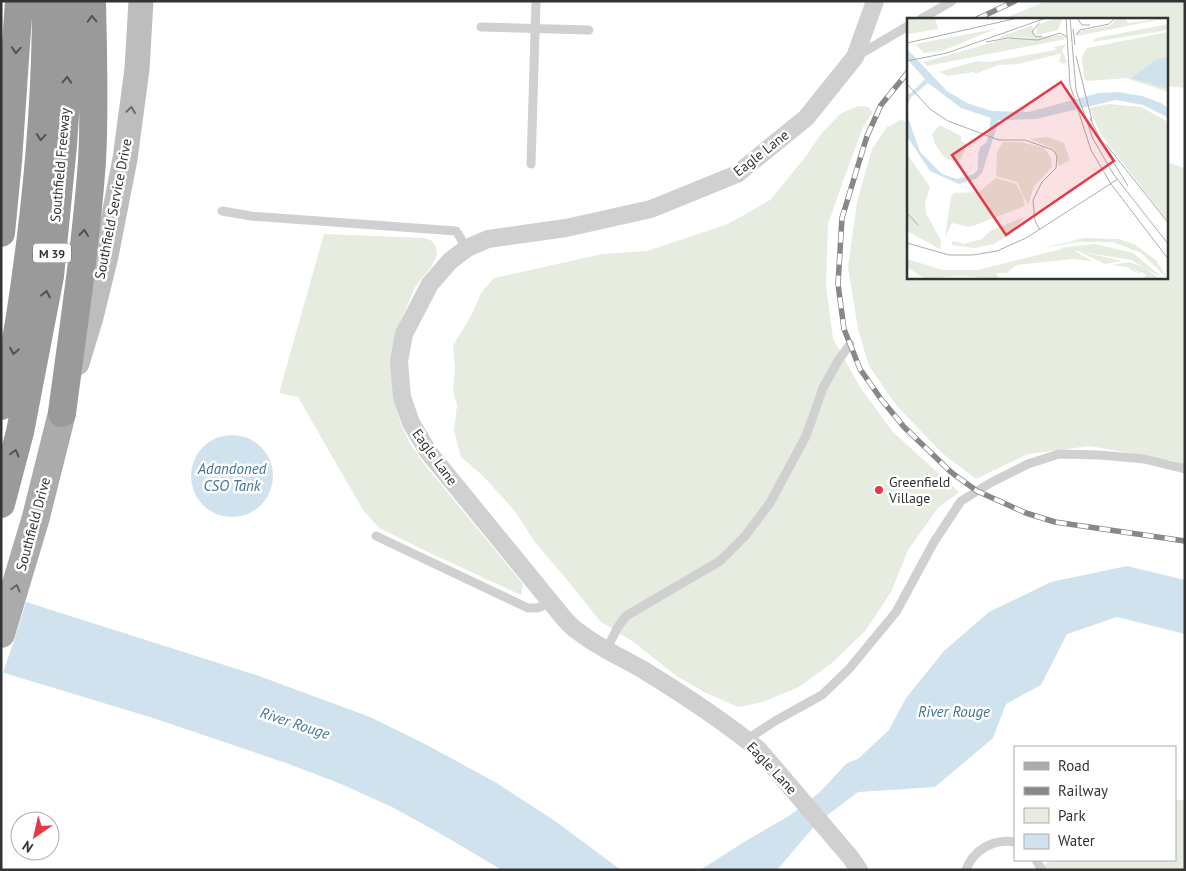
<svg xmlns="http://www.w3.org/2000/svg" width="1186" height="871" font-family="'PT Sans',sans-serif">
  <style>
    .green { fill: #e6ecdf }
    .water { fill: #cfe2ee }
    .pier { fill: #fff }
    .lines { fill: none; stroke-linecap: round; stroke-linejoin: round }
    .service { stroke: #d0d0d0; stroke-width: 9 }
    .minor { stroke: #d0d0d0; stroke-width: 18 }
    .secondary { stroke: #bdbdbd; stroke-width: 25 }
    .primary { stroke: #ababab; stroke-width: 28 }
    .motorway { stroke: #9a9a9a; stroke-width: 28 }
    .rail-casing { stroke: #888; stroke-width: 5.5 }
    .rail { stroke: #fff; stroke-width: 4; stroke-dasharray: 11; stroke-linecap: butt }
    .oneway { stroke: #525252 }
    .oneway2 { stroke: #6a6a6a }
    .oneway3 { stroke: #636363 }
    .poi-dot { fill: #e63946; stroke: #fff; stroke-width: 2 }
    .labels { text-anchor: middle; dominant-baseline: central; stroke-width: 5; stroke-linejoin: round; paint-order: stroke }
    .shield { fill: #fff; stroke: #707070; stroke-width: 1 }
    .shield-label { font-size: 12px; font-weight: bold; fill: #333 }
    .street-label { font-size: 14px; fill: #333; stroke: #fff }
    .poi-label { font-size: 14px; fill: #333; stroke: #fff; text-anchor: start }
    .water-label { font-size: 15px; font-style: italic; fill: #3f7597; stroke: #fff }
    .inset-road { fill: none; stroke: #adadad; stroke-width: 1 }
    .view { fill: #e63946; fill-opacity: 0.15; stroke: #e63946; stroke-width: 2.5 }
    .inset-edge { fill: none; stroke: #333; stroke-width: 2.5 }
  </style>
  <rect width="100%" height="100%" fill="#fff"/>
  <!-- green -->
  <path class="green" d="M1046 1H1185V88L1167 86V19H1003Z
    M858 106 868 107 873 112 864 125 843 181 828 224 826 285 833 339 860 387 893 432 959 492 938 508 908 550 891 592 866 630 833 662 799 687 763 702 738 707 706 693 678 677 632 641 600 621 563 575 535 542 514 510 483 476 461 457 454 431 457 405 453 391 455 367 453 346 472 314 481 293 494 278 602 254 647 251 728 224 770 200 806 156 821 134 840 114Z
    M901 120 908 122V278H1167V162L1185 168V466L1174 461 1090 446 1028 454 976 479 942 453 896 405 869 366 858 329 848 267 857 202 872 149 887 127Z
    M324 234 425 238 432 241 436 247 437 255 431 267 415 287 396 332 394 397 401 425 411 445 425 465 523 584 521 595 428 552 379 528 363 510 298 397 279 393Z
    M1175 799 1185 801V870H1038L1050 860H1175Z"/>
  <!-- water -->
  <path class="water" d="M191 476a41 41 0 1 1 82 0a41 41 0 1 1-82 0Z
    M1127 566 1185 580V634L1117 617 1067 634 1041 685 1006 704 993 738 935 787 858 792 817 823 777 870H700L744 842 789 816 820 792 847 763 858 759 889 730 906 698 944 651 989 612 1051 582Z
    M1 594 259 676 370 717 423 743 495 782 555 821 621 870H502L441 834 392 807 341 784 289 764 153 718 1 672Z"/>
  <!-- pier -->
  <path class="pier" d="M1 591 27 599 13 644 2 675H1Z"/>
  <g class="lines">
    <!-- service -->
    <path class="service" d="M921 19 952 1
      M481 27 589 30
      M857 56 908 26
      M531 164 536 1
      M222 211 251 216 456 231 467 248
      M376 536 528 608H537L551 603
      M606 650 618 627 626 616 720 561 745 536 770 503 806 436 823 388 838 361 850 344
      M746 740 775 721 822 695 849 669 896 612 934 542 961 501 992 482 1028 464 1059 454 1100 455 1144 459 1185 469
      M1036 860 1042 870
      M966 870C973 850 994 838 1015 842"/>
    <!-- minor -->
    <path class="minor" d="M859 870 851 858 759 750C724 721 684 695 645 671 623 658 599 648 579 632 572 628 567 622 562 616L429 453 411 423 402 397 399 361 404 334 430 284 450 261 467 248 488 239 566 228 651 209 737 174 806 118 855 57 875 1"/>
    <!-- secondary -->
    <path class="secondary" d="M77 363 91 317 106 256 125 159 137 69 141 1"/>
    <!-- primary -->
    <path class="primary" d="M1 634 36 517 62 413"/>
    <!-- motorway -->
    <path class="motorway" d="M1 233 8 161 19 1
      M1 406C5 388 10 371 13 354 21 318 25 281 30 244 40 164 46 83 46 1
      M62 413C73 329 86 245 92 161 95 108 93 54 92 1
      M1 504 20 432 50 276 63 145 67 86 69 1"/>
    <defs>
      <path id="rail" d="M977 19 1015 1
        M908 72 881 105 867 136 842 218 838 284 844 329 860 369 881 399 904 427 952 473 977 491 1026 513 1055 522 1185 541"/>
    </defs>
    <!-- rail casing -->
    <use href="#rail" class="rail-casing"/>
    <!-- rail -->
    <use href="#rail" class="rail"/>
  </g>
  <!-- one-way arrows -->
  <defs><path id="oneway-chevron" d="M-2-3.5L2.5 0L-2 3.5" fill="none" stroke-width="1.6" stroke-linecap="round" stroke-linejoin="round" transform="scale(1.25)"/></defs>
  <g class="oneway">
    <use href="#oneway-chevron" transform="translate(92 19) rotate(-92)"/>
    <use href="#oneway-chevron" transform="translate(16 50) rotate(94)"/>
    <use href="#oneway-chevron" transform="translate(67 80) rotate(-88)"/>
    <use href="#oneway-chevron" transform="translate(41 137) rotate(95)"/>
    <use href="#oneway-chevron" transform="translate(84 233) rotate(-84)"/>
    <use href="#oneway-chevron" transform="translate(46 294) rotate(-79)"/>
    <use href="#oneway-chevron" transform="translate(14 351) rotate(101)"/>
    <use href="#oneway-chevron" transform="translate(15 453) rotate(-75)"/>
  </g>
  <use class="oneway2" href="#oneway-chevron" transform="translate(131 110) rotate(-82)"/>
  <use class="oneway3" href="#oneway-chevron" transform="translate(16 588) rotate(-74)"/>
  <!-- markers -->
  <circle class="poi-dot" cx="879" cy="490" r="5"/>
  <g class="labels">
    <!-- shield labels -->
    <rect class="shield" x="33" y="243.5" width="38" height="19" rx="4"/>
    <g class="shield-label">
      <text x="52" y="253">M 39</text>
    </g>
    <!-- street labels -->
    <g class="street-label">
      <text transform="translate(761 153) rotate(-38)">Eagle Lane</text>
      <text transform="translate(60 165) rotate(-85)">Southfield Freeway</text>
      <text transform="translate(113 209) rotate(-79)">Southfield Service Drive</text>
      <text transform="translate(435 457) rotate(54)">Eagle Lane</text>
      <text transform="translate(33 524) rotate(-75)">Southfield Drive</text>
      <text transform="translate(772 768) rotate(47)">Eagle Lane</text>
    </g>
    <!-- poi labels -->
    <g class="poi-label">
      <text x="889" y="482">Greenfield<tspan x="889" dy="16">Village</tspan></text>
    </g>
    <!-- water labels -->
    <g class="water-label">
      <text x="232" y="468">Adandoned<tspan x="232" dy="17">CSO Tank</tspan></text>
      <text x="954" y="711">River Rouge</text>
      <text transform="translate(295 723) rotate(18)">River Rouge</text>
    </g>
  </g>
  <!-- overview -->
  <g transform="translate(907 18)">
    <rect width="261" height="261" fill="#fff"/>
    <path d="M0 0H28L31 11 1 16ZM149 0H156L151 12 129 17 130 7ZM210 0H218L221 5 261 0 170 18V14L204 7ZM261 6V12L186 24 189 20ZM125 7 129 19 91 20ZM88 11 35 33 17 35 8 26ZM261 14V74L219 60 180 63 177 60 175 38 180 30ZM154 17 159 21 20 48 17 44 94 22ZM159 26 155 32 160 44 157 46 152 44 154 36H152L111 46 91 47 68 56 67 54 41 58 32 54 70 43 82 44 149 32 147 29ZM202 86 234 89 261 104V204L193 115 182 90ZM33 107 54 118V123L60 126 54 141 47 144 36 138 28 126 25 116ZM140 119 157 125 163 142 152 148 147 131 123 121ZM96 124H114L137 130 144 140 145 149 127 168 121 187 110 164 89 158 90 134ZM0 136 23 169 18 185 19 195 34 223 33 231 0 213ZM89 160 109 166 116 178 118 188 63 209 45 205 38 219 44 179 47 175 72 174ZM117 199 105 215 87 226 68 230 44 227 46 223 57 226 75 221 83 213ZM177 220 211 221 227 226 249 242 261 261 234 235 206 224H170L133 231ZM188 226 226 235 257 261 224 242 151 230ZM154 231 166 232 185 243 166 241 109 247 100 255H89L92 261 52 258 18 261 0 249V241L36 252H71ZM175 235V234L215 243 198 246ZM222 244 236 249 253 261H237L239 257 234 254 230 256 231 252 227 255 228 251 226 254 221 249 205 247Z" fill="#e6ecdf"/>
    <path d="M0 31 40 73 60 85 85 93 122 94 191 75 210 74 235 78 254 85 261 90 262 100 236 87 209 82 129 101 92 102 75 155 69 161 52 166 23 153 1 120 0 97 13 134 35 156 50 161 67 156 71 151V137L73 129 80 124 84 100 54 90 21 65 4 79 0 90V74L3 76 18 61 0 41ZM261 39V71L224 60 250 41Z" fill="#cfe2ee"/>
    <path class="inset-road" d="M159 0 163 67 184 132 204 166 262 242M163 0 169 72 186 121 207 157 262 227M170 0 175 7H183M132 5 125 14 129 19 135 18M166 11 168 27M169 17 173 12 202 6 208 0M79 24 101 20 131 22 153 15 160 19M0 25 111 0M169 38 185 103M0 43 40 35 139 0M0 66 23 91 41 103 92 122H118L146 132 150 138 149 150 135 164 126 182 128 203 133 212M183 100 197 129 221 168M198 125 262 206M0 195 11 207M0 225 42 237H66L90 233 119 220 211 161"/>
    <path class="view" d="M154 64 207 143 99 217 45 137Z"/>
    <rect width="261" height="261" class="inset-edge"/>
  </g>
  <!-- border -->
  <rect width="1186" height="871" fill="none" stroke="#333333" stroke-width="5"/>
  <!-- legend -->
  <rect x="1014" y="746" width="162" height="115" fill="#ffffff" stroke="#adadad"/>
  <rect x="1024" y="762" width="25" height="8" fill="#ababab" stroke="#adadad"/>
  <text x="1058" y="771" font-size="15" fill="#333333">Road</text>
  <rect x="1024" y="787" width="25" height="8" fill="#888888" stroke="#adadad"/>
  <text x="1058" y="796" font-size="15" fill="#333333">Railway</text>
  <rect x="1024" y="808" width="25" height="15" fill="#e6ecdf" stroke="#adadad"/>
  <text x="1058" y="821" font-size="15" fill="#333333">Park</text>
  <rect x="1024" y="834" width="25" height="15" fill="#cfe2ee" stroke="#adadad"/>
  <text x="1058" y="846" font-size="15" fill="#333333">Water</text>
  <!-- north arrow -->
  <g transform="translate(35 836) rotate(214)"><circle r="24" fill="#ffffff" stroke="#adadad"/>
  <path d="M0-4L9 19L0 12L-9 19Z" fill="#e63946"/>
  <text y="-8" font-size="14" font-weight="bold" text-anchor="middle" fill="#333333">N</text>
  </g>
</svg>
